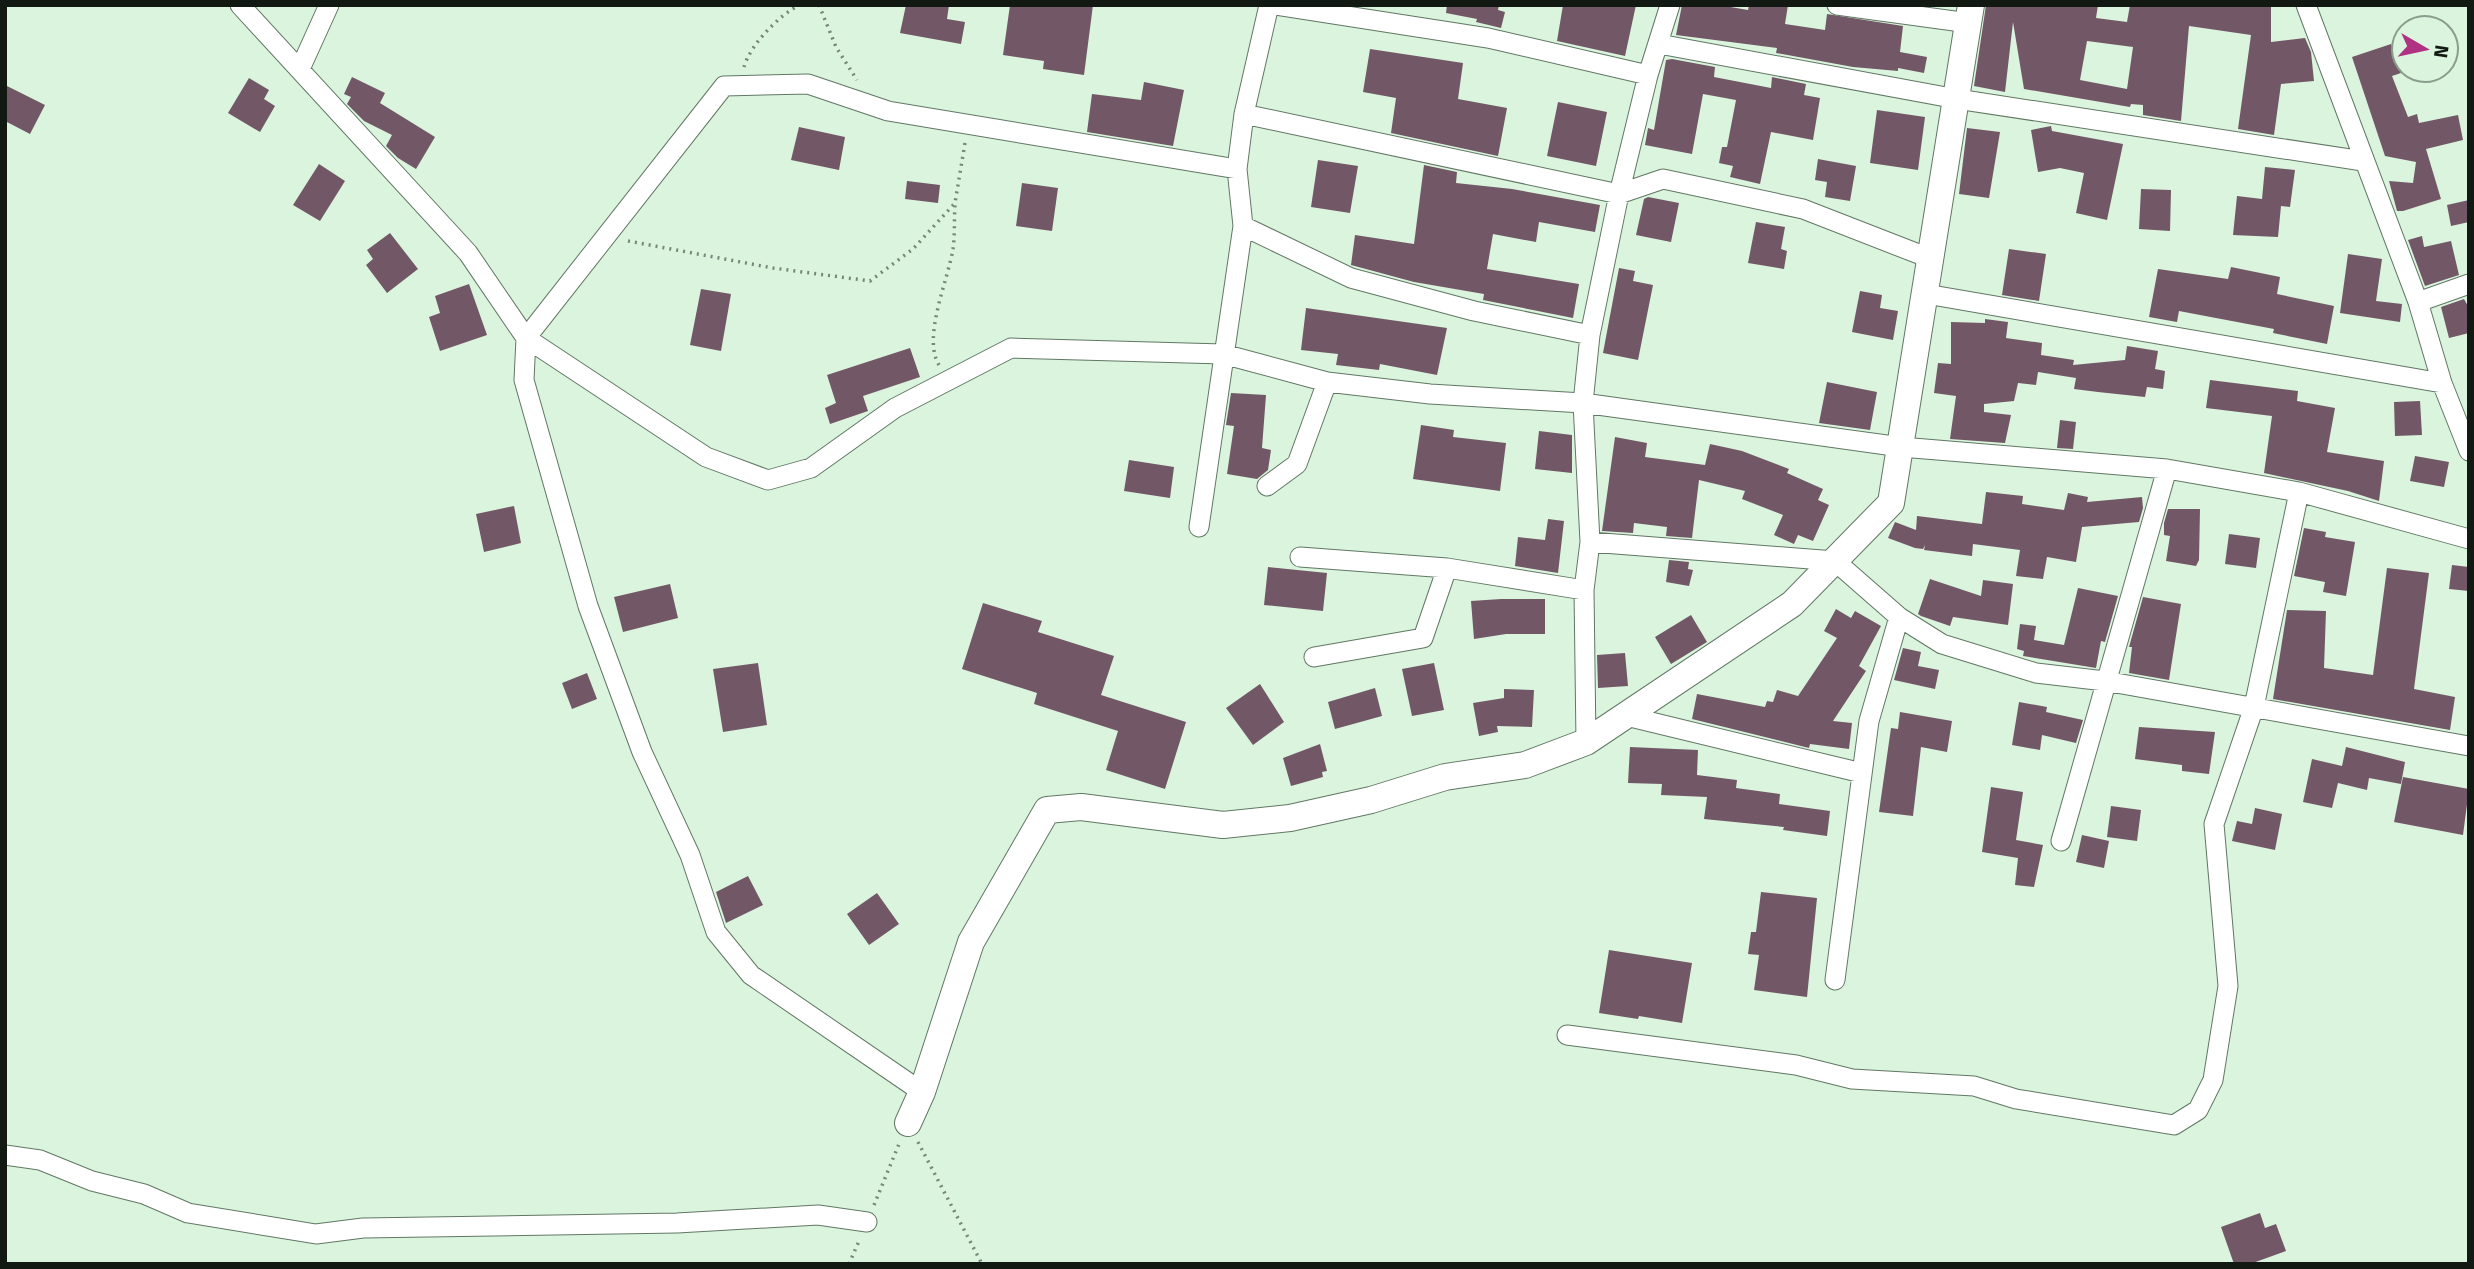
<svg xmlns="http://www.w3.org/2000/svg" width="2474" height="1269" font-family="'Fira Sans',sans-serif">
  <style>
    .building { fill: #725866; fill-rule: evenodd }
    .lines { fill: none; stroke-linecap: round; stroke-linejoin: round }
    .street-casing { stroke: #617764; stroke-width: 21 }
    .secondary-casing { stroke: #617764; stroke-width: 28 }
    .path { stroke: #768678; stroke-width: 3.5; stroke-dasharray: 2 5; stroke-linecap: butt }
    .street { stroke: #fff; stroke-width: 19 }
    .secondary { stroke: #fff; stroke-width: 26 }
  </style>
  <rect width="100%" height="100%" fill="#dbf4de"/>
  <!-- building -->
  <path class="building" d="M906 5H949L947 19 965 22 961 44 900 33Z
    M1010 5H1093L1084 75 1043 69 1044 61 1003 55Z
    M1447 5H1499L1498 10 1505 12 1501 28 1476 22 1477 19 1446 13Z
    M1563 5H1636L1625 56 1557 41Z
    M1682 5H1719L1748 10 1749 5H1788L1785 24 1825 30 1827 14 1903 26 1900 52 1927 57 1924 73 1898 68V71L1853 67 1776 53 1777 48 1676 35Z
    M1986 5H2098L2096 18 2127 22 2130 5H2271V42L2305 38 2311 52 2314 81 2281 84 2274 135 2238 129 2251 35 2189 26 2181 121 2143 115V105L2131 104 2130 107 2024 89 2013 22 2005 92 1974 86ZM2087 41 2133 47 2127 89 2080 80Z
    M2391 44 2401 73 2392 76 2408 117 2417 114 2419 123 2458 115 2463 140 2426 149 2441 199 2403 211H2397L2389 181 2413 183 2416 162 2385 156 2352 57Z
    M1370 49 1463 63 1458 99 1507 108 1498 156 1391 133 1396 98 1363 92Z
    M1672 59 1715 67 1714 77 1771 88 1772 77 1806 84 1804 95 1820 98 1813 140 1771 132 1760 184 1730 177 1733 166 1719 163 1722 147H1727L1736 100 1703 94 1692 154 1645 145 1648 128 1654 130 1666 60Z
    M352 77 385 93 380 103 435 137 416 169 398 158 386 146 392 135 364 121 347 104 351 97 344 94Z
    M249 78 269 90 264 99 275 106 260 132 228 113Z
    M1144 82 1184 90 1173 146 1087 132 1092 94 1141 100Z
    M5 85 45 105 30 134 5 121Z
    M1558 102 1607 112 1596 166 1547 156Z
    M1877 110 1925 117 1918 170 1870 163Z
    M2051 126 2052 131 2123 144 2107 220 2076 213 2084 173 2060 168 2038 172 2031 130Z
    M799 127 845 137 839 170 791 160Z
    M1967 128 2000 132 1989 198 1959 194Z
    M1818 159 1856 166 1850 201 1825 197 1827 182 1815 180Z
    M1318 160 1358 166 1350 213 1311 207Z
    M319 164 345 181 320 221 293 205Z
    M1424 165 1457 172 1456 183 1512 189 1600 205 1595 232 1539 222 1536 242 1493 234 1487 269 1579 284 1573 318 1483 300 1484 294 1414 282 1351 265 1355 235 1414 244Z
    M2265 167 2295 170 2290 207 2281 206 2278 237 2233 235 2237 196 2262 199Z
    M907 181 940 185 938 203 905 199Z
    M1022 183 1058 188 1052 231 1016 226Z
    M2141 189 2171 190 2170 231 2139 229Z
    M1648 197 1679 203 1671 242 1636 235 1644 199Z
    M2469 200V222L2451 226 2447 205Z
    M1756 222 1785 227 1781 249 1787 251 1784 269 1748 263Z
    M390 233 418 269 387 293 366 265 373 259 367 250Z
    M2422 236 2424 247 2451 241 2459 275 2425 286 2408 240Z
    M2009 249 2046 254 2039 301 2002 295Z
    M2348 254 2382 259 2376 301 2402 304 2400 322 2340 313Z
    M2231 267 2280 277 2277 294 2334 306 2327 344 2273 333 2274 329 2179 311 2177 322 2149 317 2158 269 2228 279Z
    M1619 268 1635 271 1633 281 1653 285 1638 360 1603 353Z
    M469 284 487 335 440 351 429 317 440 313 435 296Z
    M701 289 731 294 721 351 690 345Z
    M1860 291 1882 295 1880 308 1898 311 1893 340 1852 332Z
    M2464 299 2469 308V333L2449 338 2441 307Z
    M1306 308 1447 328 1437 375 1380 364 1379 370 1336 365 1338 354 1301 350Z
    M1985 319 2008 322 2006 338 2042 343 2041 355 2074 360 2073 365 2125 360 2127 346 2158 351 2155 369 2165 371 2163 389 2147 387 2145 397 2098 392 2074 389 2076 378 2038 372 2036 385 2018 383 2014 401 1984 404V412L2011 415 2005 443 1950 439 1956 396 1934 393 1938 363 1951 364V322L1985 323Z
    M910 348 920 377 863 396 868 411 830 424 825 408 836 403 827 375Z
    M2210 380 2298 391 2297 401 2335 408 2327 452 2384 461 2379 501 2348 491 2264 473 2272 416 2206 408Z
    M1827 382 1877 392 1870 430 1819 423Z
    M1231 393 1266 395 1262 448 1271 450 1268 470 1257 479 1227 474 1234 426 1226 425Z
    M2420 401 2422 435 2395 436 2394 402Z
    M2060 420 2076 422 2073 449 2057 448Z
    M1421 425 1454 430 1453 437 1506 443 1500 491 1413 479Z
    M1539 431 1572 435V473L1535 469Z
    M1615 437 1647 443 1645 457 1705 465 1710 444 1742 451 1789 469 1787 473 1823 489 1818 500 1829 505 1813 541 1798 535 1794 544 1774 535 1783 515 1742 499 1745 491 1699 480 1692 538 1666 536 1667 527 1634 523 1633 533 1602 531Z
    M2415 456 2449 462 2444 487 2410 481Z
    M1129 460 1174 467 1170 498 1124 491Z
    M1986 492 2023 496 2022 504 2064 510 2068 493 2088 497 2087 502 2142 497 2143 508 2139 522 2082 527 2076 562 2047 557 2043 579 2016 576 2020 550 1973 544 1972 556 1924 550 1925 545 1923 549 1915 548 1888 538 1895 522 1916 530 1917 516 1982 524Z
    M514 506 521 543 484 552 476 514Z
    M2168 509H2200L2199 560 2196 566 2166 561 2170 536 2164 535V523Z
    M1548 519 1564 521 1558 573 1515 566 1518 537 1545 540Z
    M2304 528 2326 532 2325 537 2355 542 2346 596 2323 592 2325 582 2294 576Z
    M2229 534 2260 538 2256 568 2225 564Z
    M1669 560 1689 562 1688 569 1693 570 1689 586 1666 582Z
    M2452 565 2469 567V591L2449 589Z
    M1268 567 1327 573 1323 611 1264 605Z
    M2387 568 2429 573 2414 689 2455 697 2450 730 2273 699 2287 610 2326 611 2324 668 2373 675Z
    M1930 579 1981 596 1983 580 2013 584 2008 625 1953 617 1950 626 1921 616 1918 614Z
    M670 584 678 618 623 632 614 597Z
    M2078 588 2118 596 2105 642 2101 641 2096 668 2023 656 2024 651 2017 649 2020 624 2036 626 2034 640 2064 645Z
    M2143 597 2181 604 2169 680 2129 673 2132 647H2129Z
    M1501 599H1545V634H1506L1474 639 1471 601Z
    M983 603 1042 621 1038 632 1114 656 1101 695 1186 722 1165 789 1106 770 1118 731 1034 704 1037 693 962 669Z
    M1836 609 1851 618 1855 611 1881 626 1859 666 1866 671 1833 721 1852 723 1849 749 1810 744 1809 748 1692 719 1697 694 1765 707 1767 701 1773 702 1777 690 1798 696 1837 638 1824 631Z
    M1691 615 1707 642 1671 664 1655 637Z
    M1903 648 1921 652 1918 666 1939 670 1935 689 1894 680Z
    M1625 653 1628 686 1598 688 1597 655Z
    M758 663 767 725 723 732 713 669Z
    M1434 663 1444 710 1412 716 1402 669Z
    M587 673 597 699 572 709 562 683Z
    M1260 684 1284 722 1253 745 1226 708Z
    M1375 688 1382 716 1335 729 1328 702Z
    M1504 689 1534 690 1532 727 1497 726 1498 732 1479 736 1473 703 1504 698Z
    M2019 702 2047 707 2046 712 2083 720 2076 743 2042 735 2040 750 2012 745Z
    M1900 712 1952 721 1947 752 1921 747 1913 816 1879 812 1891 728 1898 729Z
    M2139 727 2215 732 2209 774 2182 771V765L2135 759Z
    M1320 744 1327 771 1322 772 1323 777 1291 786 1283 758Z
    M1630 747 1698 750 1697 775 1737 780 1736 788 1780 794 1779 804 1830 811 1827 836 1783 830 1784 827 1704 819 1707 797 1661 795 1662 784 1628 783Z
    M2346 747 2405 762 2401 784 2369 778 2367 790 2338 783 2332 808 2303 802 2312 759 2342 766Z
    M2403 777 2469 789 2463 835 2394 822Z
    M1991 787 2023 792 2016 840 2043 845 2034 887 2015 885 2018 858 1982 852Z
    M2111 806 2141 810 2137 841 2107 837Z
    M2255 808 2282 814 2275 850 2232 841 2237 821 2252 824Z
    M2082 835 2109 841 2104 868 2076 862Z
    M748 876 763 905 726 923 716 892Z
    M1761 892 1817 898 1807 997 1754 990 1759 955 1748 954 1751 932H1756Z
    M877 893 899 924 869 945 847 914Z
    M1609 950 1692 963 1682 1023 1639 1016 1638 1019 1599 1013Z
    M2260 1213 2265 1228 2276 1224 2286 1251 2250 1264H2234L2221 1227Z"/>
  <g class="lines">
    <defs>
      <path id="street" d="M240 5 468 253 526 338 706 457 768 480 811 468 895 408 1011 348 1223 354 1327 382 1430 394 1583 403 1901 447 2167 469 2299 492 2469 539
        M1276 5 1488 38 1648 75
        M1837 5 1969 23
        M2306 5 2418 302 2442 383 2469 451
        M1659 44 1957 99 2363 161
        M300 69 329 5
        M1244 114 1619 194 1663 179 1803 209 1929 258
        M1243 226 1351 278 1474 311 1590 335
        M1926 294 2442 383
        M2418 302 2469 284
        M1267 486 1297 464 1327 382
        M1199 527 1243 226 1237 169 1244 114 1269 5
        M1590 542 1835 561 1899 617 1942 644 2036 673 2105 681 2469 746
        M1300 557 1447 568
        M1314 657 1423 638 1447 568 1584 590
        M1622 715 1862 773
        M1586 742 1584 590 1590 542 1583 403 1590 335 1619 194 1648 75 1670 5
        M2061 841 2167 469
        M1835 980 1869 721 1899 617
        M1567 1035 1796 1065 1852 1079 1974 1086 2016 1099 2174 1125 2198 1110 2213 1080 2228 986 2214 824 2254 707 2299 492
        M922 1092 751 975 716 932 690 855 642 752 588 606 524 380 526 338 724 86 808 84 888 111 1237 169
        M5 1155 40 1160 92 1181 144 1194 188 1213 316 1234 363 1228 677 1223 818 1215 867 1222"/>
      <path id="secondary" d="M908 1123 922 1092 971 942 1047 810 1081 807 1223 825 1290 818 1371 800 1445 777 1525 765 1586 742 1792 604 1891 503 1971 5"/>
    </defs>
    <!-- street casing -->
    <use href="#street" class="street-casing"/>
    <!-- secondary casing -->
    <use href="#secondary" class="secondary-casing"/>
    <!-- path -->
    <path class="path" d="M819 5 836 47 857 80
      M744 67C750 45 780 14 800 5
      M628 241 773 268 870 281 913 249 955 203 965 143
      M939 365C922 338 948 280 953 249 955 235 954 220 955 205
      M918 1142 982 1264
      M874 1205 899 1144
      M849 1264 859 1241"/>
    <!-- street -->
    <use href="#street" class="street"/>
    <!-- secondary -->
    <use href="#secondary" class="secondary"/>
  </g>
  <!-- border -->
  <rect width="2474" height="1269" fill="none" stroke="#111912" stroke-width="14"/>
  <!-- north arrow -->
  <g transform="translate(2425 49) rotate(99)"><circle r="33" fill="#dbf4de" stroke="#8a9c8c" stroke-width="2"/>
  <path d="M0-5L12 26L0 18L-12 26Z" fill="#af3283"/>
  <text y="-10" font-size="19" font-weight="bold" text-anchor="middle" fill="#111912">N</text>
  </g>
</svg>
